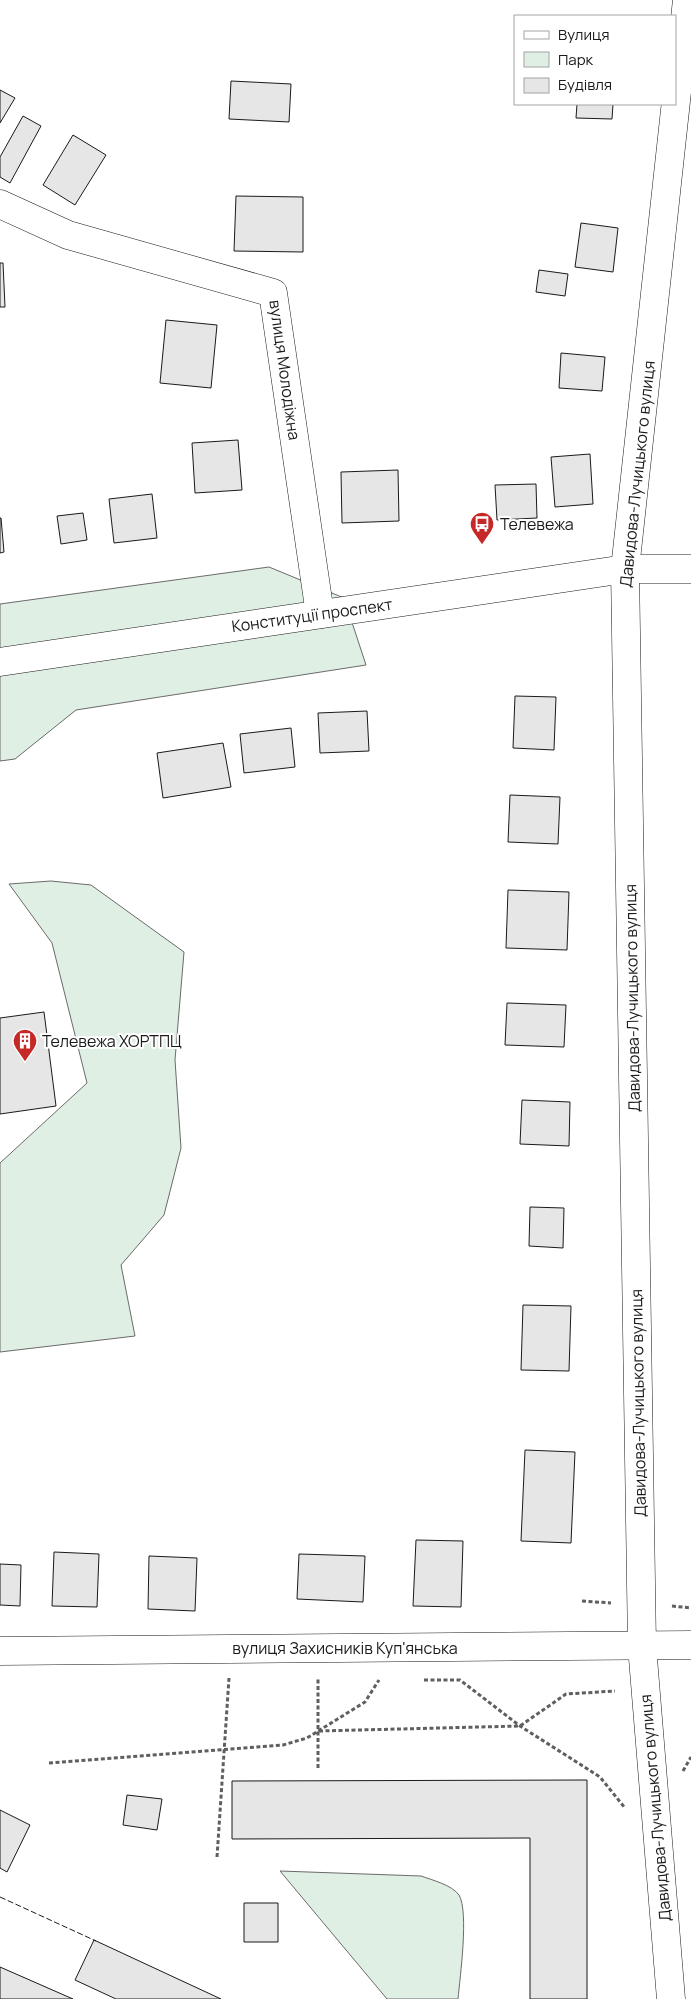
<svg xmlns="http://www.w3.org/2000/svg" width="691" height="1999" font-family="Manrope,sans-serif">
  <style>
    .green { fill: #e0efe3; stroke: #6a6a6a }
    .building { fill: #e6e6e6; stroke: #1a1a1a }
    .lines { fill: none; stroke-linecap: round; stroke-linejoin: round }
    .street-casing { stroke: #1a1a1a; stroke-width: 29 }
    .primary-casing { stroke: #1a1a1a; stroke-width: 29 }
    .path { stroke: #5f5f5f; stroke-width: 3; stroke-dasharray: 4 2.5; stroke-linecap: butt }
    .street { stroke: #fff; stroke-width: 28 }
    .primary { stroke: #fff; stroke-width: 28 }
    .fence { stroke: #1a1a1a; stroke-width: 1; stroke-dasharray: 6 2.5; stroke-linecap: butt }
    .labels { text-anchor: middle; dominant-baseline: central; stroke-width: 4; stroke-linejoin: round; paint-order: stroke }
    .street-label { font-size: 16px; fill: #1a1a1a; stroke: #fff }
    .poi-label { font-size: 16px; fill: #1a1a1a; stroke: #fff; text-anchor: start }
  </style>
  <rect width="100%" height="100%" fill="#fff"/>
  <!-- green -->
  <path class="green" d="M269 567 344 598 366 665 76 710 15 759 0 761V604Z
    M51 881 91 885 184 952 175 1060 181 1148 164 1215 121 1265 135 1336 0 1352V1163L87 1083 52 943 9 884Z
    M280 1871 421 1876C432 1880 452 1885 459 1895 469 1912 460 1977 458 1999H387Z"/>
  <!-- building -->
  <path class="building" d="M231 81 291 84 289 122 229 119Z
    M0 90 15 98 0 123Z
    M577 104H613L612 119 576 118Z
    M23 116 41 126 10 183 0 177V157Z
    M73 135 106 155 75 205 43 185Z
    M236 196 303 197V252L234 251Z
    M581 223 618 228 613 272 575 267Z
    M0 263H3L5 307H0Z
    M539 270 568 274 565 296 536 292Z
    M166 320 217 325 211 388 160 383Z
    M561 353 605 357 602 391 559 388Z
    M238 440 242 490 195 493 192 443Z
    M590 454 593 504 555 507 551 457Z
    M398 470 399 521 342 523 341 472Z
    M536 484 537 518 497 520 495 485Z
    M152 494 157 538 114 543 109 499Z
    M83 513 87 540 61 544 57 516Z
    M1 518 4 552 0 553V518Z
    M515 696 556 697 554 750 513 748Z
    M367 711 369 751 320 753 318 713Z
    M291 728 295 767 244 773 240 734Z
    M223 743 231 787 163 798 157 753Z
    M510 795 560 797 558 844 508 842Z
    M508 890 569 892 567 950 506 948Z
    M507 1003 566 1005 564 1047 505 1045Z
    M44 1012 56 1106 0 1114V1018Z
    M522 1100 570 1102 569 1146 520 1144Z
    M530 1207 564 1208 563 1248 529 1246Z
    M523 1305 571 1306 569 1371 521 1370Z
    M525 1450 575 1452 571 1543 521 1541Z
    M416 1540 463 1541 461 1607 413 1606Z
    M54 1552 99 1554 97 1607 52 1606Z
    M299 1554 365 1556 363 1602 297 1599Z
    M149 1556 197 1558 195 1611 148 1609Z
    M0 1564 21 1565 20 1606 0 1605Z
    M587 1780V1999H530V1838L232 1839V1781Z
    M127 1795 162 1799 157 1830 123 1825Z
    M0 1810 30 1825 7 1872 0 1868Z
    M244 1903H278V1942H244Z
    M94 1940 221 1999H116L75 1980Z
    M0 1967 73 1999H0Z"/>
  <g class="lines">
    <defs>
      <path id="street" d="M0 204 68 235 273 293 320 614
        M625 569 687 0
        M642 1646 671 1999"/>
      <path id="primary" d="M625 569 642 1646
        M0 662 625 569H691
        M0 1651 691 1645"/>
    </defs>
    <!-- street casing -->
    <use href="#street" class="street-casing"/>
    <!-- primary casing -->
    <use href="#primary" class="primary-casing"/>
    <!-- path -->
    <path class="path" d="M582 1601 611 1603
      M672 1606 691 1608
      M424 1680H460L520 1726 600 1777 625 1808
      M319 1731 520 1726 566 1694 615 1691
      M49 1763 283 1745 307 1738 365 1702 379 1680
      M318 1768V1679
      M683 1771 691 1757
      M217 1857 229 1678"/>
    <!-- street -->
    <use href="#street" class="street"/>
    <!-- primary -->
    <use href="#primary" class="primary"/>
    <!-- fence -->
    <path class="fence" d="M0 1897 96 1941"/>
  </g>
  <!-- icons -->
  <defs>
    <symbol id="bus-pin" viewBox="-11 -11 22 30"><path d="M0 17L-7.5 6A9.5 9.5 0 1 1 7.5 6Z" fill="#c62828" stroke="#fff"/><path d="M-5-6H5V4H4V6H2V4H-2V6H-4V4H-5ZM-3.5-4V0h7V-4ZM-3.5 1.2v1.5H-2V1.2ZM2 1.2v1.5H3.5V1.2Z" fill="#fff"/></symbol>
    <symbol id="building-pin" viewBox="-11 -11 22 30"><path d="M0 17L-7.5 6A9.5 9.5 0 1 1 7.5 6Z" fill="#c62828" stroke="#fff"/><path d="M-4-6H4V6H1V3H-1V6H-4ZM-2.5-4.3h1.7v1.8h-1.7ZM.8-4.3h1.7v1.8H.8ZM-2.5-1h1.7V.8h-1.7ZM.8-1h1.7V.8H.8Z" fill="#fff"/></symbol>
  </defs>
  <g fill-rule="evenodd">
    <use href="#bus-pin" x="468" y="510" width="28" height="38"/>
    <use href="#building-pin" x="11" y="1027" width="28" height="38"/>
  </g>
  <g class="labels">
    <!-- street labels -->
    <g class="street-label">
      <text transform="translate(285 370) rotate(82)">вулиця Молодiжна</text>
      <text transform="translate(637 474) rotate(-84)">Давидова-Лучицького вулиця</text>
      <text transform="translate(312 615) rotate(-8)">Конституції проспект</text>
      <text transform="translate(632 998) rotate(-91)">Давидова-Лучицького вулиця</text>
      <text transform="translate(638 1403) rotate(-91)">Давидова-Лучицького вулиця</text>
      <text x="345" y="1648">вулиця Захисників Куп'янська</text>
      <text transform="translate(655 1808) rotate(-95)">Давидова-Лучицького вулиця</text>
    </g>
    <!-- poi labels -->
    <g class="poi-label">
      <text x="500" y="524">Телевежа</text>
      <text x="42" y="1041">Телевежа ХОРТПЦ</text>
    </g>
  </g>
  <!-- legend -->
  <rect x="514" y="15" width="162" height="90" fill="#ffffff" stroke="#a3a3a3"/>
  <rect x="524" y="31" width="25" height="8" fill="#ffffff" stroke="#a3a3a3"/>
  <text x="558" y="40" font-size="15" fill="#1a1a1a">Вулиця</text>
  <rect x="524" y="52" width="25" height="15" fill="#e0efe3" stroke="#a3a3a3"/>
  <text x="558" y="65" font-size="15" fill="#1a1a1a">Парк</text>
  <rect x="524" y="78" width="25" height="15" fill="#e6e6e6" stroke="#a3a3a3"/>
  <text x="558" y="90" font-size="15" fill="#1a1a1a">Будівля</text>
</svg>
